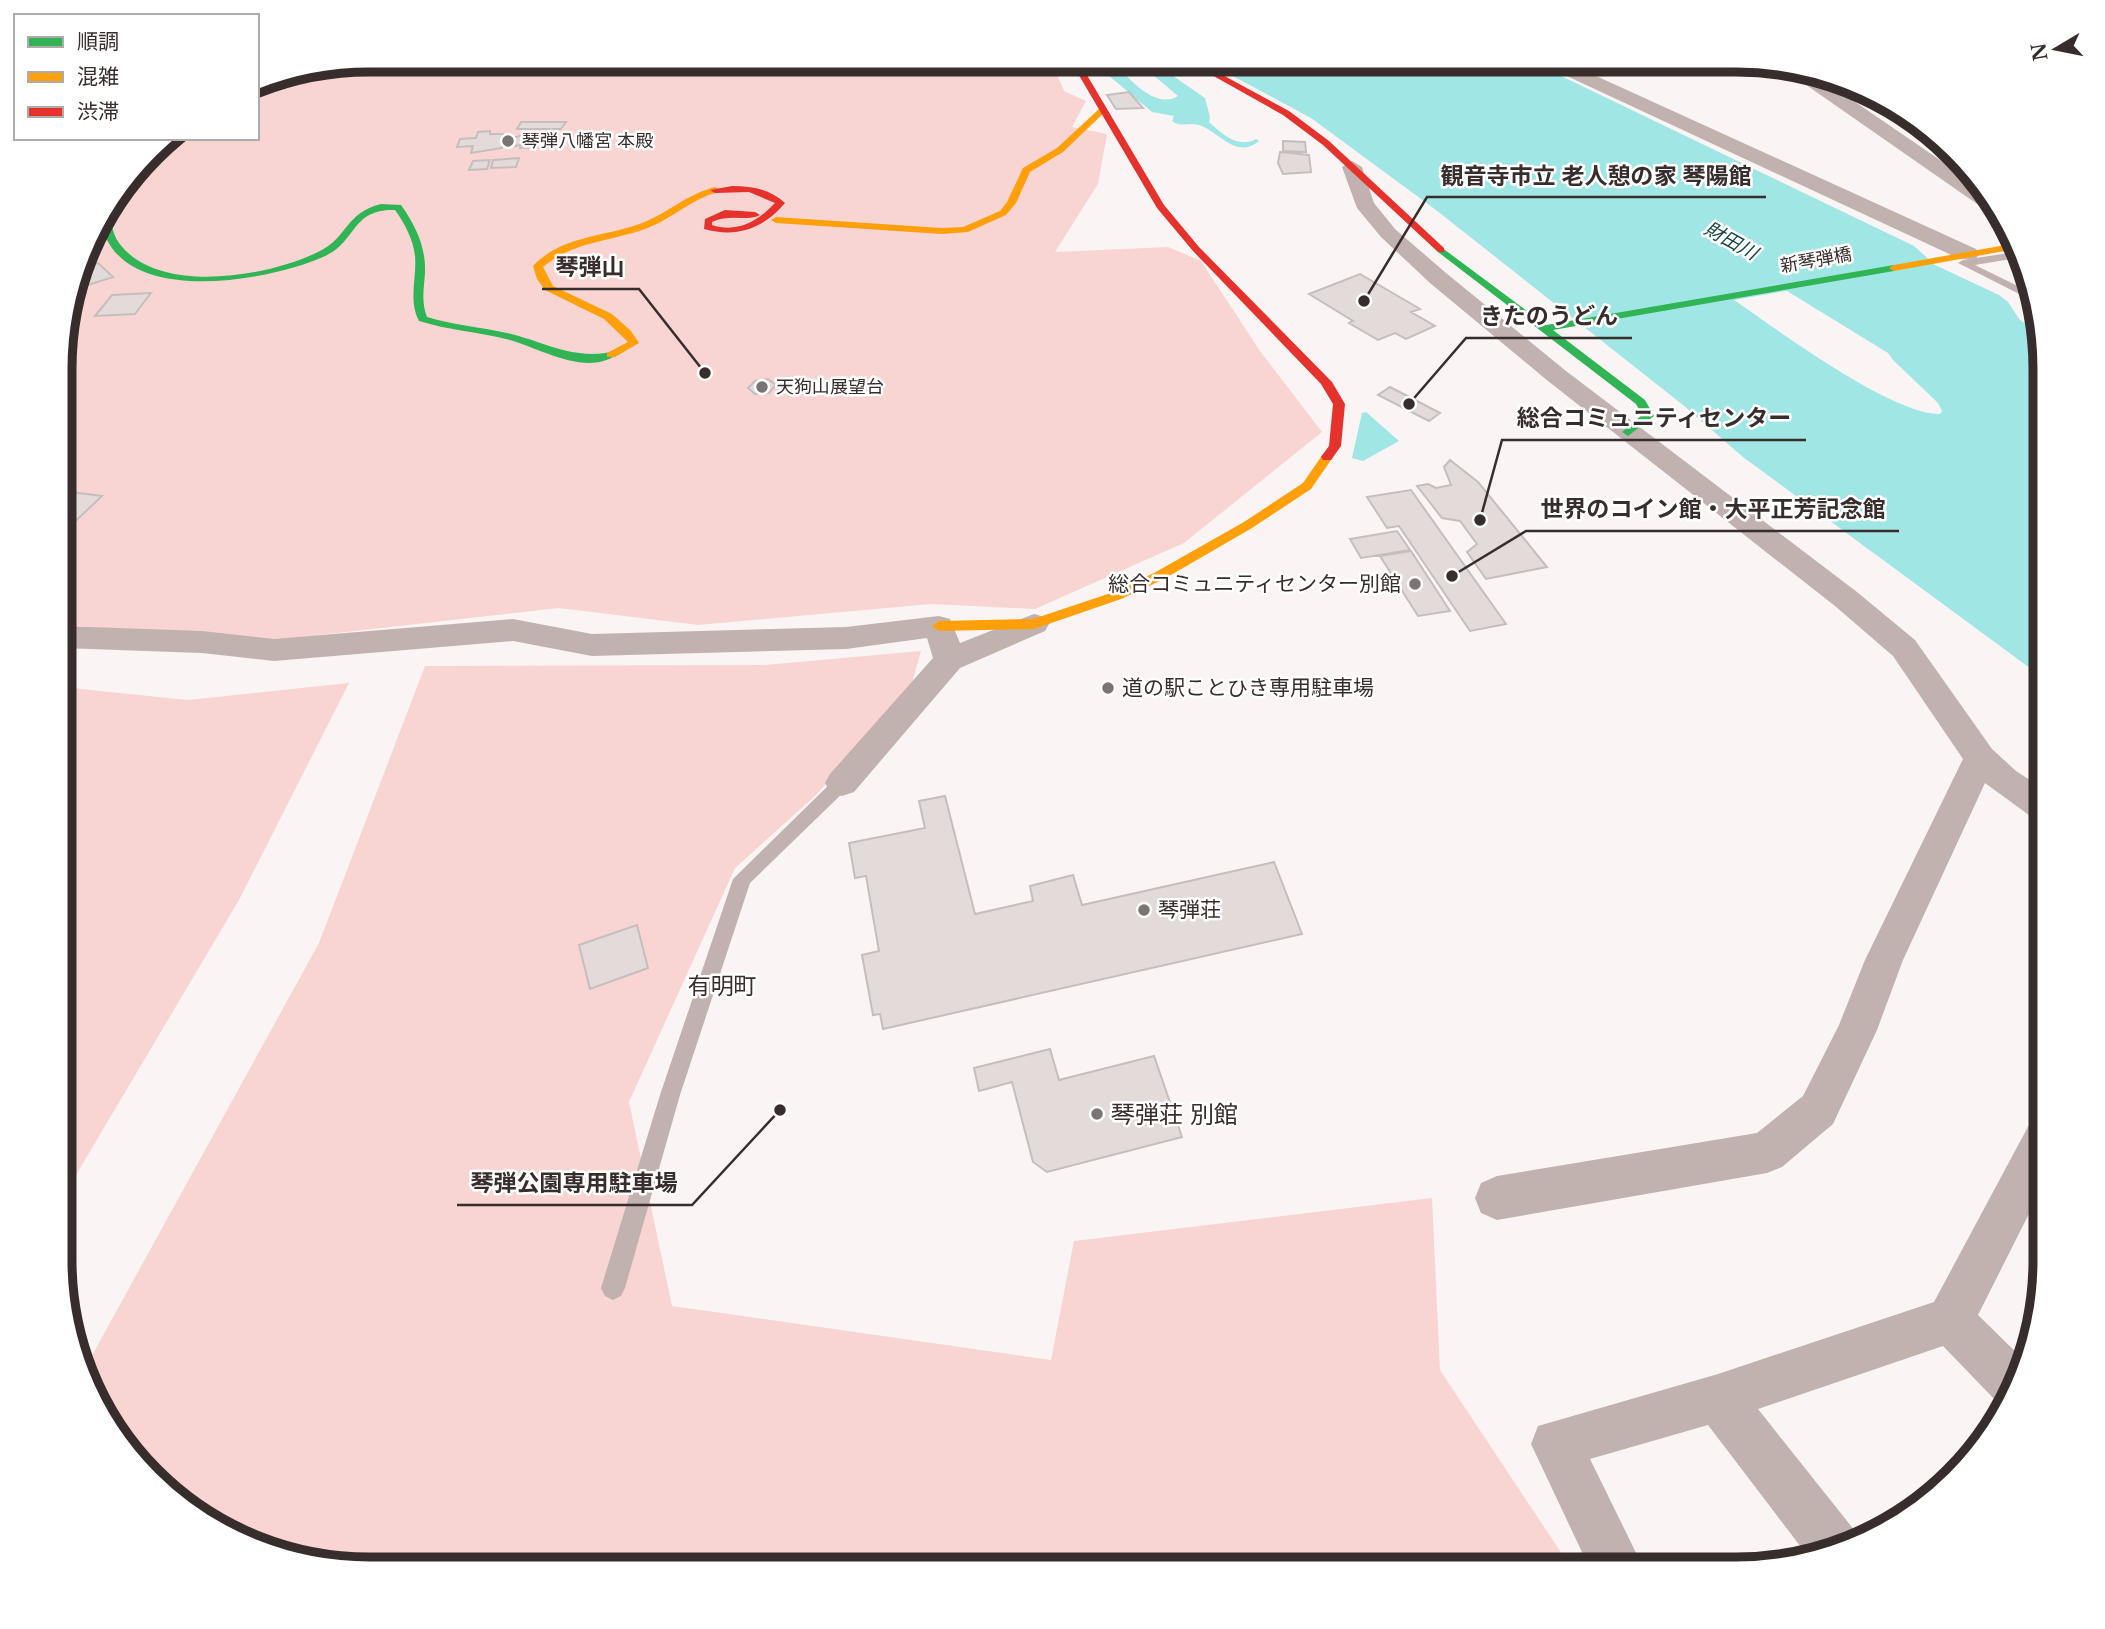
<svg xmlns="http://www.w3.org/2000/svg" width="2105" height="1629" font-family="'Libre Baskerville','Noto Sans JP',serif">
  <style>
    .green { fill: #f8d5d2 }
    .water { fill: #9fe6e5; fill-rule: evenodd }
    .lines { fill: none; stroke-linecap: round; stroke-linejoin: round }
    .river { fill: #9fe6e5; fill-rule: evenodd }
    .building { fill: #e3dbda; stroke: #c6bebe; stroke-width: 2 }
    .lane { fill: #c1b2b0; fill-rule: evenodd }
    .street { fill: #c1b2b0; fill-rule: evenodd }
    .fast { fill: #30b455; fill-rule: evenodd }
    .slow { fill: #ff9f0a; fill-rule: evenodd }
    .jam { fill: #e5322d; fill-rule: evenodd }
    .poi-dot { fill: #7c7373; stroke: #fff; stroke-width: 2.5 }
    .labels { text-anchor: middle; dominant-baseline: central; stroke-width: 5; stroke-linejoin: round; paint-order: stroke }
    .far-poi-label { font-size: 18px; fill: #382d2d; stroke: #fff; text-anchor: start }
    .far-street-label { font-size: 18px; fill: #382d2d; stroke: #fff }
    .far-water-label { font-size: 19px; font-style: italic; fill: #134343; stroke: #fff }
    .poi-label { font-size: 21px; fill: #382d2d; stroke: #fff; text-anchor: start }
    .neighbourhood-label { font-size: 23px; fill: #382d2d; stroke: #fff }
    .near-poi-label { font-size: 24px; fill: #382d2d; stroke: #fff; text-anchor: start }
    .rim { fill: none; stroke: #382d2d; stroke-width: 9 }
    .leader { fill: none; stroke: #382d2d; stroke-width: 2.5 }
    .callout-dot { fill: #382d2d; stroke: #fff; stroke-width: 2.5 }
    .callout-label { font-size: 23px; text-anchor: middle; font-weight: bold; fill: #382d2d; stroke: #fff; stroke-width: 5; stroke-linejoin: round; paint-order: stroke }
  </style>
  <rect width="100%" height="100%" fill="#faf4f4"/>
  <!-- green -->
  <path class="green" d="M369 60H1054L1052 62 1064 91 1086 101 1072 127 1107 134 1098 184 1055 252 1168 247 1201 261 1260 351 1322 432 1184 543 1035 609 931 604 698 625 559 608 275 640 62 625V328L101 215 163 138H257V97L307 70Z
    M921 651 910 690 815 796 735 868 629 1102 672 1306 1051 1360 1074 1241 1432 1198 1440 1370 1572 1569H349L250 1546 165 1492 91 1397 84 1370 319 943 425 666 765 665Z
    M349 683 239 900 60 1202 61 687 188 700Z"/>
  <!-- water -->
  <path class="water" d="M1112 60H1150L1205 98 1210 117 1209 122C1222 134 1238 149 1256 139L1259 141C1236 160 1220 132 1199 125 1189 122 1181 128 1172 121L1174 116 1152 112 1102 70ZM1136 67 1146 69 1178 96C1160 108 1136 87 1124 73Z
    M1203 60H1528L1914 246 1935 265 1999 295 2008 302 2019 319 2039 334 2045 368V679L1743 457 1683 405 1436 210 1311 118ZM1820 285 1863 317 1893 360 1938 403 1942 411 1940 414C1892 415 1776 329 1734 300Z
    M1366 412 1399 441 1363 461 1352 458 1362 413Z"/>
  <g class="lines">
    <!-- river -->
    <path class="river" d="M1741 236 1754 239 1954 357 1960 366 1954 375 1939 379 1924 375 1728 255 1722 247 1728 239Z"/>
  </g>
  <!-- building -->
  <path class="building" d="M1129 92 1143 108 1116 109 1107 95Z
    M521 122H566L561 129H517Z
    M490 131V134H504L503 137H517L526 133 551 131V134H558L556 143 549 144 548 147 520 148 521 145 514 146 515 144H502V148L471 153 473 146 457 147 460 139 476 138 478 132Z
    M1283 141 1305 142 1306 152 1283 151Z
    M1280 152 1309 155 1311 172 1283 174 1278 163Z
    M519 158 516 167 491 168 493 160Z
    M490 160 487 169 469 170 473 161Z
    M98 263 113 277 82 287 77 283 83 268Z
    M1360 274 1420 309 1411 312 1435 326 1406 339 1395 333 1378 340 1349 323 1353 321 1309 294Z
    M151 293 135 314 95 316 112 295Z
    M768 379 776 385 769 393 755 394 748 388 755 381Z
    M1390 387 1440 413 1429 421 1378 395Z
    M1450 460 1478 482 1547 567 1486 579 1467 552 1477 544 1460 521 1442 518 1417 486 1428 484 1436 488 1451 485 1444 467Z
    M1411 490 1506 624 1470 631 1399 526 1387 528 1367 497Z
    M71 492 102 496 65 531H62V501Z
    M1397 531 1410 550 1361 558 1350 539Z
    M1411 551 1450 611 1418 616 1380 556Z
    M945 796 975 914 1033 901 1030 886 1073 875 1082 905 1274 862 1302 934 883 1029 880 1014 873 1015 862 955 879 951 866 876 855 878 849 843 925 828 919 801Z
    M637 925 648 968 590 989 579 945Z
    M1050 1049 1059 1080 1154 1056 1182 1137 1047 1172 1033 1162 1012 1082 979 1091 974 1068Z"/>
  <g class="lines">
    <!-- lane -->
    <path class="lane" d="M2022 251 2023 257 1975 265 2030 292 2031 300 1958 263 1963 260Z
      M842 776 848 778 851 783 848 788 750 883 680 1095 625 1288 621 1296 613 1300 605 1296 601 1288 660 1095 733 879 836 778Z"/>
    <!-- street -->
    <path class="street" d="M1538 60H1561L1976 249 1979 254 1976 259H1960L1541 64Z
      M1787 67 1813 73 1975 184 1991 207 1980 206 1789 73Z
      M1352 161 1362 167 1374 203 1395 229 1446 273 1566 371 1857 592 1915 640 1992 749 2016 771 2045 790V822L2033 818 1985 783 1903 960 1877 1030 1833 1124 1782 1167 1767 1173 1497 1220 1481 1213 1475 1198 1481 1183 1497 1176 1757 1133 1803 1096 1839 1025 1865 960 1963 759 1893 656 1835 606 1548 381 1430 283 1381 237 1357 208 1342 167Z
      M1034 614 1045 617 1049 624 1045 631 960 668 854 792 842 796 830 792 825 783 830 774 933 658 927 638 846 649 592 656 513 641 274 661 202 653 62 648V626L202 631 274 639 513 619 592 634 846 627 939 616 950 619 960 643Z
      M2045 1117V1182L1978 1315 2026 1362 2022 1379 2005 1407 1999 1404 1943 1346 1758 1409 1855 1531 1859 1543 1807 1555 1708 1425 1590 1459 1644 1569H1590L1531 1444 1538 1426 1718 1374 1934 1302 2030 1123Z"/>
    <!-- fast -->
    <path class="fast" d="M381 204 401 205C416 226 426 247 425 273 424 288 421 302 427 317 453 325 480 327 507 333 543 341 572 360 611 352L616 355C585 377 538 347 506 339 477 332 448 330 419 321 408 300 417 278 415 256 413 239 405 224 395 210 350 209 358 242 323 257 266 282 111 310 100 216L108 208C112 220 111 232 119 243 158 296 269 277 320 251 348 237 345 213 381 204Z
      M1441 247 1546 325 1894 265 1899 268 1894 271 1553 330 1645 400 1654 416 1628 436 1622 432 1642 415 1636 404 1438 252V248Z"/>
    <!-- slow -->
    <path class="slow" d="M1099 109 1106 111 1063 152 1030 172 1016 203 1006 215 968 232 942 234 776 223 771 220 776 217 942 228 963 227 1000 211 1007 202 1023 168 1057 148Z
      M715 187 720 190 718 192C692 199 674 217 650 227 613 242 575 240 543 267L553 286 612 314 631 331 639 343 615 357H607V353L628 342 604 319 545 290 537 279 533 266C562 235 606 237 642 223 668 213 687 194 715 187Z
      M2017 243 2021 248 1894 271 1889 268 1894 265Z
      M1327 453 1333 457 1311 489 1252 528 1164 579 1121 599 1034 629 939 631 932 626 939 621 1033 619 1111 593 1154 573 1244 522 1303 483 1323 454Z"/>
    <!-- jam -->
    <path class="jam" d="M1070 60H1078L1164 205 1199 247 1332 382 1345 404 1341 446 1331 460H1323L1321 457 1329 446 1333 404 1321 384 1193 251 1157 208Z
      M1185 60H1195L1289 111 1329 141 1444 248V252H1438L1323 145 1283 115Z
      M732 186C752 186 770 189 785 203 763 229 737 238 704 229L705 219 725 210 755 212 760 215C748 222 732 213 712 222V225C737 233 757 222 775 203L749 192 715 193 710 190Z"/>
  </g>
  <!-- markers -->
  <g class="poi-dot">
    <circle cx="508" cy="141" r="7"/>
    <circle cx="762" cy="387" r="7"/>
    <circle cx="1415" cy="584" r="7"/>
    <circle cx="1108" cy="688" r="7"/>
    <circle cx="1144" cy="910" r="7"/>
    <circle cx="1097" cy="1114" r="7"/>
  </g>
  <g class="labels">
    <!-- far-poi labels -->
    <g class="far-poi-label">
      <text x="522" y="141">琴弾八幡宮 本殿</text>
      <text x="776" y="387">天狗山展望台</text>
    </g>
    <!-- far-street labels -->
    <g class="far-street-label">
      <text transform="translate(1816 260) rotate(-10)">新琴弾橋</text>
    </g>
    <!-- far-water labels -->
    <g class="far-water-label">
      <text transform="translate(1731 241) rotate(29)">財田川</text>
    </g>
    <!-- poi labels -->
    <g class="poi-label">
      <text x="1401" y="584" text-anchor="end">総合コミュニティセンター別館</text>
      <text x="1122" y="688">道の駅ことひき専用駐車場</text>
      <text x="1158" y="910">琴弾荘</text>
    </g>
    <!-- neighbourhood labels -->
    <g class="neighbourhood-label">
      <text x="722" y="986">有明町</text>
    </g>
    <!-- near-poi labels -->
    <g class="near-poi-label">
      <text x="1111" y="1114">琴弾荘 別館</text>
    </g>
  </g>
  <!-- crop -->
  <path d="M0 0H2105V1629H0ZM369 72H1736A297 297 0 0 1 2033 369V1260A297 297 0 0 1 1736 1557H369A297 297 0 0 1 72 1260V369A297 297 0 0 1 369 72Z" fill="#fff" fill-rule="evenodd"/>
  <path class="rim" d="M369 72H1736A297 297 0 0 1 2033 369V1260A297 297 0 0 1 1736 1557H369A297 297 0 0 1 72 1260V369A297 297 0 0 1 369 72Z"/>
  <!-- callouts -->
  <path class="leader" d="M1364 301L1427 197H1766M705 373L639 289H542M1409 404L1466 338H1632M1480 520L1502 440H1806M1452 576L1526 531H1899M780 1110L692 1205H457"/>
  <g class="callout-dot">
    <circle cx="1364" cy="301" r="7"/>
    <circle cx="705" cy="373" r="7"/>
    <circle cx="1409" cy="404" r="7"/>
    <circle cx="1480" cy="520" r="7"/>
    <circle cx="1452" cy="576" r="7"/>
    <circle cx="780" cy="1110" r="7"/>
  </g>
  <g class="callout-label">
    <text x="1596" y="184">観音寺市立 老人憩の家 琴陽館</text>
    <text x="590" y="275">琴弾山</text>
    <text x="1549" y="324">きたのうどん</text>
    <text x="1654" y="426">総合コミュニティセンター</text>
    <text x="1713" y="517">世界のコイン館・大平正芳記念館</text>
    <text x="574" y="1191">琴弾公園専用駐車場</text>
  </g>
  <!-- legend -->
  <rect x="14" y="14" width="245" height="126" fill="#ffffff" stroke="#afabab" stroke-width="2"/>
  <rect x="28" y="37" width="35" height="10" fill="#30b455" stroke="#afabab" stroke-width="2"/>
  <text x="77" y="49" font-size="21" fill="#382d2d">順調</text>
  <rect x="28" y="72" width="35" height="10" fill="#ff9f0a" stroke="#afabab" stroke-width="2"/>
  <text x="77" y="84" font-size="21" fill="#382d2d">混雑</text>
  <rect x="28" y="107" width="35" height="10" fill="#e5322d" stroke="#afabab" stroke-width="2"/>
  <text x="77" y="119" font-size="21" fill="#382d2d">渋滞</text>
  <!-- north arrow -->
  <g transform="translate(2056 49) rotate(260)" stroke="#ffffff" stroke-width="5" paint-order="stroke">
  <path d="M0-5L12 26L0 18L-12 26Z" fill="#382d2d"/>
  <text y="-10" font-size="19" font-weight="bold" text-anchor="middle" fill="#382d2d">N</text>
  </g>
</svg>
